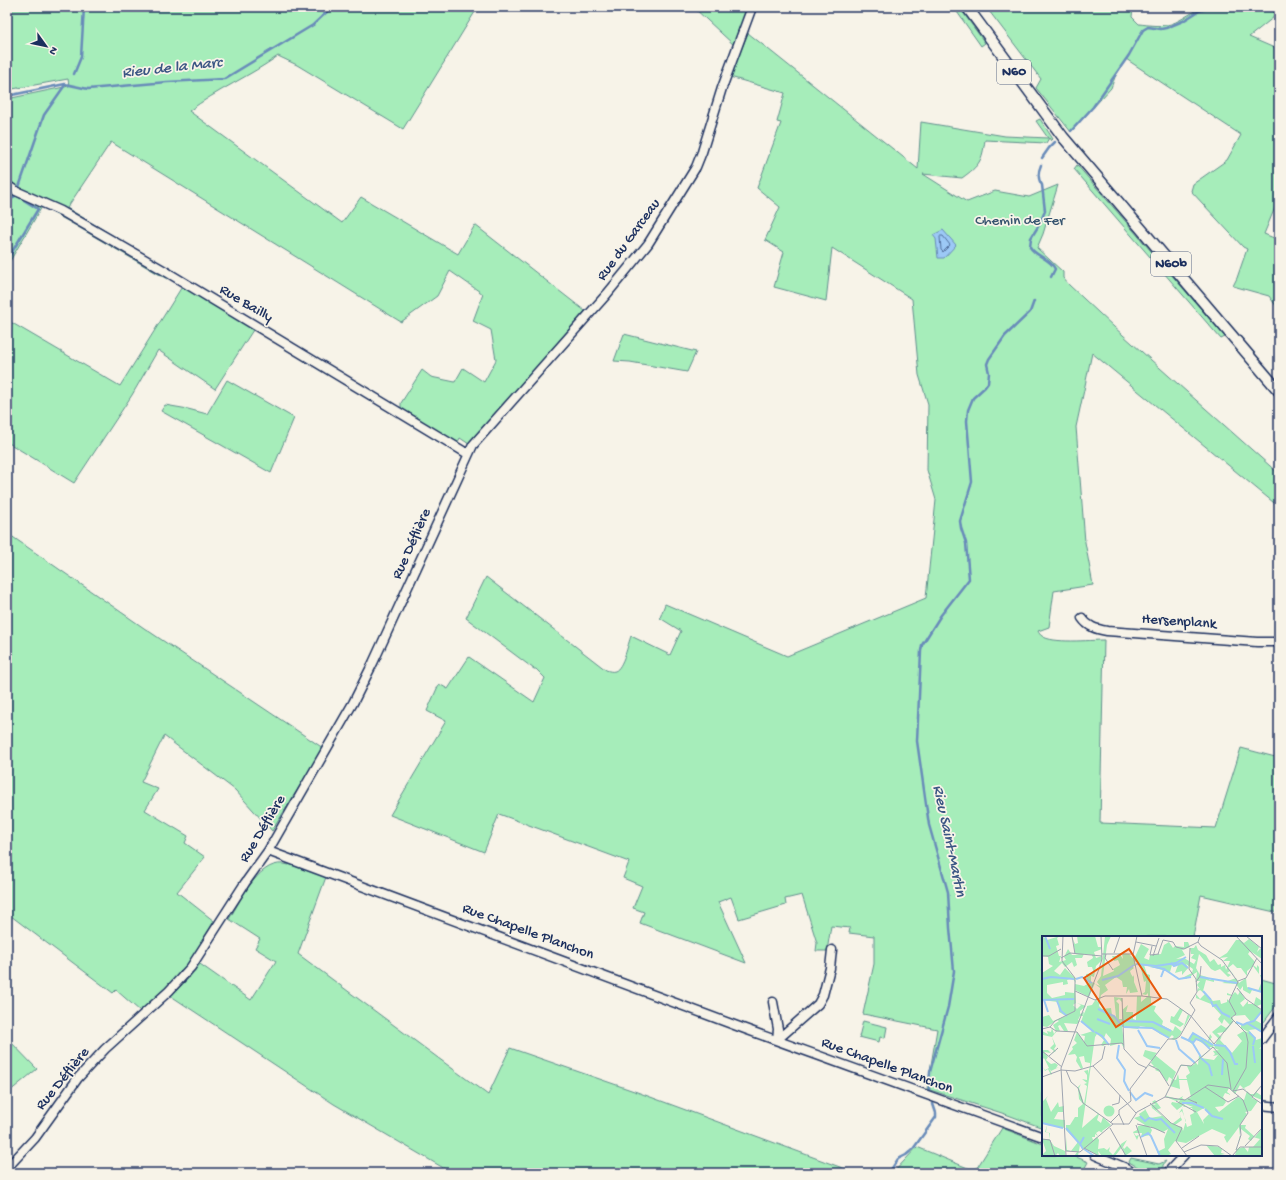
<svg xmlns="http://www.w3.org/2000/svg" width="1286" height="1180" font-family="'Gochi Hand',sans-serif">
  <style>
    .green { fill: #a6edba; stroke: #608e8c }
    .water { fill: #9cc9f6; stroke: #688bb9 }
    .lines { fill: none; stroke-linecap: round; stroke-linejoin: round }
    .shore { stroke: #4f6d9b; stroke-width: 1 }
    .stream { stroke: #688bb9; stroke-width: 2.5 }
    .minor-casing { stroke: #1b2f5e; stroke-width: 11 }
    .major-casing { stroke: #1b2f5e; stroke-width: 13 }
    .minor { stroke: #f7f3e8; stroke-width: 8 }
    .major { stroke: #f7f3e8; stroke-width: 10 }
    .labels { text-anchor: middle; dominant-baseline: central; stroke-width: 3.5; stroke-linejoin: round; paint-order: stroke }
    .shield { fill: #f7f3e8; stroke: #5d6a87; stroke-width: 1 }
    .shield-label { font-size: 14px; font-weight: bold; fill: #1b2f5e }
    .park-label { font-size: 15px; fill: #375570; stroke: #f7f3e8 }
    .street-label { font-size: 15px; fill: #1b2f5e; stroke: #f7f3e8 }
    .water-label { font-size: 16px; font-style: italic; fill: #3b5684; stroke: #f7f3e8 }
    .inset-river { fill: none; stroke: #9cc9f6; stroke-width: 2 }
    .inset-road { fill: none; stroke: #9fa5b1; stroke-width: 1 }
    .view { fill: #e8590c; fill-opacity: 0.15; stroke: #e8590c; stroke-width: 2 }
    .inset-edge { fill: none; stroke: #1b2f5e; stroke-width: 2 }
  </style>
  <rect width="100%" height="100%" fill="#f7f3e8"/>
  <filter id="ink" filterUnits="userSpaceOnUse"><feTurbulence type="fractalNoise" baseFrequency=".025" numOctaves="2"/><feDisplacementMap in="SourceGraphic" scale="8" xChannelSelector="R" yChannelSelector="G"/><feConvolveMatrix kernelMatrix="1 2 1 2 8 2 1 2 1" color-interpolation-filters="sRGB"/></filter>
  <g filter="url(#ink)">
    <!-- green -->
    <path class="green" d="M7 7H478L403 129 297 65 278 56C250 76 217 90 189 111L342 223 361 197 458 254 475 225 585 311 469 444 460 438 456 446 401 410V403L422 370 431 377 455 382 463 368 484 382 496 360 491 330 473 321 483 294 450 271 437 296 401 322 111 142 67 208 247 316 11 185 7 181V99L69 86 68 79 7 90Z
      M693 7H742L746 10 735 46Z
      M957 7H959L985 43 981 46 955 9Z
      M986 7H1133L1132 17 1139 24C1149 25 1161 27 1171 24 1183 20 1193 10 1206 7H1279V13L1249 37 1279 50V198L1264 234 1279 240V310L1269 296 1233 286 1237 278 1247 249 1243 247 1191 191 1193 184 1227 160 1241 135 1126 59 1115 77 1111 88 1071 132 1036 88 1041 79Z
      M748 33 918 169 921 122 1005 136 1048 138 1036 121 1040 119 1053 139 1051 141 1049 138 1046 143 985 140C982 161 980 165 962 178L923 174 967 202 995 191 1029 197 1058 185 1043 234 1037 248 1063 272V278L1069 285 1114 327 1279 474V507L1092 353 1076 427 1085 542 1093 585 1054 591 1049 627 1038 631C1039 633 1040 635 1042 636 1052 644 1090 640 1104 640L1100 823 1216 828 1241 748 1279 758V913L1201 895 1193 937H1043V1128L1008 1115 927 1089 937 1029 863 1014 874 964V936L849 933 850 928 831 926 827 951H816L817 943 802 895 785 899 786 905 739 919 731 897 718 902 746 963 640 923 644 912 633 908 642 886 623 878 629 862 499 814 484 852 390 815 446 721 427 711 439 684 448 689 469 657 534 702 545 678 536 669H534L466 618 486 577 606 670C609 671 612 672 615 671 623 668 628 644 631 636L670 655 681 631 660 618 665 604 787 656 926 598 936 500 927 470 928 404 919 375 912 299 832 248 826 301 774 287 784 252 765 240 780 207 757 188 781 123 777 122 785 93 730 77Z
      M1077 165 1225 337 1221 339 1074 169Z
      M11 190 43 205 7 266V192Z
      M48 206 169 276 167 279 73 224 46 209Z
      M183 285 253 327 252 329 253 330 215 389 158 350 132 395 74 483 7 442V320L120 386Z
      M624 334 696 352 687 372 630 362 614 361Z
      M227 380 294 418 271 473 161 411 165 405 188 409 207 414Z
      M7 533 144 628 323 748 272 831 235 790 164 736 141 782 158 789 145 810 188 836 185 843 205 857 177 892 214 921 192 958 179 974 183 970H184L149 1003 168 986 145 1009 144 1008 140 1011 116 990 113 993 7 913Z
      M290 863 326 877 298 954 488 1095 510 1048 637 1092 856 1173H452L334 1104 171 996 188 979 200 964 251 1000 276 961 255 948 260 939 229 919C242 899 260 856 289 865Z
      M1261 979 1279 984 1275 988 1279 991V1002L1261 1026Z
      M863 1021 887 1027 885 1038 880 1037 879 1042 859 1037Z
      M7 1038 37 1069 9 1092 7 1089Z
      M1002 1128 1043 1144V1155H1072L1088 1162 1082 1173H893L917 1147 975 1171Z
      M1131 1158 1159 1164 1166 1161 1163 1165V1168L1159 1173H1148L1129 1162Z"/>
    <!-- water -->
    <path class="water" d="M943 230 956 245 944 258H938L936 239 933 235Z"/>
    <g class="lines">
      <!-- shore -->
      <path class="shore" d="M941 236H943L950 245 943 252 941 250 940 237Z"/>
      <!-- stream -->
      <path class="stream" d="M74 74 81 57 84 7
        M7 96 65 84 88 89 167 82 224 79 313 25 332 7
        M1071 131 1093 107 1129 55 1143 30 1148 27 1161 29 1166 28 1183 21 1199 11 1212 7
        M1042 158 1049 148 1055 142
        M1041 165C1038 172 1037 178 1042 185L1045 211 1039 225 1031 238 1030 247C1036 257 1050 258 1055 269L1051 277
        M19 187 44 115 65 85
        M7 203 16 195 38 209 7 260
        M929 1090 930 1072 948 1007 954 971 950 928 948 892 929 825 917 741 921 651 922 645 941 615 969 579 966 543 961 528 960 521 972 482 967 421 968 410 973 398 985 387 988 383 989 373 987 364 989 359 1005 336 1030 312 1034 301
        M889 1173 898 1159 906 1155 913 1149 936 1117V1113L933 1104"/>
      <defs>
        <path id="minor" d="M7 185 16 191 61 211 165 271 468 454
          M1082 618C1088 627 1096 629 1107 631L1257 642H1279
          M268 851 745 1029 1043 1137
          M773 1002 778 1029 777 1040
          M777 1040 818 1004 823 995 830 968 832 950
          M1261 1040 1279 1016
          M1261 1105 1279 1107
          M1095 1155 1126 1168 1133 1173
          M7 1168 35 1138 78 1078 105 1049 169 991 191 967 245 883 268 851 353 703 373 663 473 445 607 294 648 244 696 167 702 152 722 88 752 7
          M1167 1173 1184 1155"/>
        <path id="major" d="M967 7 1063 137 1279 391"/>
      </defs>
      <!-- minor casing -->
      <use href="#minor" class="minor-casing"/>
      <!-- major casing -->
      <use href="#major" class="major-casing"/>
      <!-- minor -->
      <use href="#minor" class="minor"/>
      <!-- major -->
      <use href="#major" class="major"/>
    </g>
  </g>
  <g class="labels">
    <!-- shield labels -->
    <g class="shield">
      <rect x="997" y="60" width="34" height="24" rx="3"/>
      <rect x="1151" y="252" width="40" height="24" rx="3"/>
    </g>
    <g class="shield-label">
      <text x="1014" y="72">N60</text>
      <text x="1171" y="264">N60b</text>
    </g>
    <!-- park labels -->
    <g class="park-label">
      <text x="1020" y="221">Chemin de Fer</text>
    </g>
    <!-- street labels -->
    <g class="street-label">
      <text transform="translate(629 240) rotate(-54)">Rue du Garceau</text>
      <text transform="translate(246 304) rotate(31)">Rue Bailly</text>
      <text transform="translate(412 544) rotate(-66)">Rue Déflière</text>
      <text transform="translate(1179 622) rotate(4)">Hersenplank</text>
      <text transform="translate(263 829) rotate(-59)">Rue Déflière</text>
      <text transform="translate(528 932) rotate(20)">Rue Chapelle Planchon</text>
      <text transform="translate(887 1066) rotate(20)">Rue Chapelle Planchon</text>
      <text transform="translate(63 1079) rotate(-51)">Rue Déflière</text>
    </g>
    <!-- water labels -->
    <g class="water-label">
      <text transform="translate(172 69) rotate(-6)">Rieu de la Marc</text>
      <text transform="translate(948 841) rotate(78)">Rieu Saint-Martin</text>
    </g>
  </g>
  <!-- overview -->
  <g transform="translate(1042 936)">
    <rect width="220" height="220" fill="#f7f3e8"/>
    <path d="M0 0 5 4 18 0 15 2 17 9 14 10 17 20H19L17 26 24 24 22 21 26 13 30 19H37L33 18 31 3 33 8 36 7 35 0H53L56 11H59L60 13 52 16 54 22 60 20V24L54 30 52 41 49 40V46L53 47 47 61 33 54 34 67 31 69 35 73 39 69 35 67 44 70 38 75V78L42 76 41 80 45 71V63V70L50 69 54 63 56 66 57 62 58 52 53 48 58 50 55 46 59 40 63 0H69L65 9 61 40 72 35 71 33 78 29 76 24 72 25 70 20H76L77 17 81 23 80 17 87 18 92 23 99 8 107 13 102 22 107 24 108 19 119 18 122 9 127 6 131 12 133 10 142 11V6H146L148 11 140 14 143 19 134 23 142 22 152 28 154 24 149 22 152 18H149L148 12H152L154 9 156 14 164 19 168 26 172 23 176 29 179 28V31L183 29 184 34 188 25H181L186 21 177 22 185 17 194 4H198L202 7 207 3 217 11 215 16 218 13H220V23L208 15 206 18 213 26 211 29 215 32V29L217 31V38L211 30 205 35V40L199 32H195L191 28 186 32 193 40 188 35 185 37 189 39 186 41 178 33 173 35 169 33 157 18 154 32 158 39 165 41 168 44 172 43V46L164 44 161 55 171 65 178 64 179 68 185 66V63L187 65 190 60 185 59V57L190 59 193 56 196 59 198 55 203 63 198 67 201 71 206 65V68H212L214 61 220 65V68L215 70 219 74 220 72V75L213 84 220 88V97L215 93 207 94 214 104 220 102V110L217 113 220 112V134L208 149 202 152 208 158H212L220 148 214 156 220 160V164L210 160V162L216 165 209 175 203 176 205 178 198 189H204L203 192 213 201 220 192V220L193 219 198 201 197 191 185 207 182 201 184 199 170 193 144 207 133 205 126 214 129 218 124 220H118L115 216 123 212 122 203 126 193 121 196 107 190 110 194 108 199 99 201 100 197H92L94 200 97 199 95 204 91 196 95 194 96 190 103 189 92 182 98 180 97 178 103 174 102 171 108 182 120 180 110 172 109 168 114 169 110 166 113 164 119 172 114 174 130 188 139 181 137 177 141 171H151L143 168 135 174 129 168 130 166 136 167 138 164 134 165 124 161 127 150 124 160 136 163 141 160 140 162 143 164 149 161 145 144H137L138 153 128 150 130 143 127 141 125 146 118 136 113 134 115 132 108 130H112L109 127 108 128 107 130 105 132 108 128 110 125 101 120 103 114 115 117 118 113 115 117 113 119 134 136 131 143 134 144 136 138 137 143H145L144 140 148 137 145 130H139L135 135 138 130 139 129H142L149 130 153 128 147 120 156 129 157 119 159 121 169 113 159 122 172 124 176 119 171 120 173 118 171 115 177 114 172 112 176 102 170 96 179 89 184 92 188 89 182 83 180 88 176 83 179 79 169 68 154 62V58L158 63 163 58 158 54 155 56 156 52 158 53 155 49 158 45H154L155 36 144 43 140 42 150 37 151 33 144 28 146 32 140 39V35L133 37 136 29H130L128 36 102 29 105 38 108 39V60L111 61 109 60V69L114 70 112 75 121 85 120 89 131 95 133 90 140 96 146 78 141 74 136 84 142 88 138 91 128 86 129 80 132 81 138 72 148 80 138 99 134 103 132 104 129 103 132 101 130 99 127 102 118 98 110 92 98 90 96 93 80 91 82 107V112L79 107 68 110 69 103 64 97 62 102 66 107 61 110 59 109 62 104 55 98 53 101 40 192 56 178 45 168 57 178 55 184 59 187 61 181 69 189 60 195 61 197 57 195 54 197 56 200 53 198V201H50L51 204 55 201 57 204 56 213 62 212 65 214 68 211 67 215 71 219 79 208 85 204 81 211 82 213 85 210 90 215 83 220 80 211 73 220H60L56 215 57 220 42 212 38 216 41 213 38 209 36 220H26L33 219 35 216 29 215H24V220V201L25 214 29 215 36 206 24 194V189H28L33 181H36V172L41 168 37 163 36 151 39 148 37 152 42 168 45 150 42 148 45 147 40 143 45 144V139L42 135 46 134V138L48 130V127L43 126 42 120 37 121 41 132 35 135 39 133 34 125 35 121 33 118 26 119 31 113 30 111 35 107 32 104 31 107 35 96 42 106 43 100 38 99 51 95 39 86 41 80H38L36 84 38 85 35 88 22 87 26 95H22L18 89 16 90 18 95H15L10 101 14 110 12 113 14 115 9 118 12 115 8 112 12 108 10 101 1 99 0 95 6 98 5 95 9 96 10 92 12 98 14 95 11 89 17 85 15 84 5 91 0 90V81L7 79 11 85 24 80 17 76 16 66 0 64V37L11 30 7 28 6 21 0 20ZM42 18 50 19 51 22 45 26 46 31H50L52 37 44 38 45 42H33L23 32 18 39 12 35 20 27 23 31 30 26 32 31 35 29 33 22H40ZM92 25 98 28 102 46 104 45 103 56 100 58 104 59 106 57V60L99 66V60H95L94 84 91 83V76H84L86 69 80 74V83H77V68L74 65 77 63 80 66 81 73 80 62 72 61 74 81 70 79 69 72 60 73 57 70 59 59 66 54 63 49 74 41 80 45 81 51H85L84 58 87 53 88 57 96 56 92 46V39L91 41 89 38 88 35 92 32 90 30H94ZM40 41 47 47 42 50 33 48 32 57 23 56V59L10 62 5 57V49L21 46V49L26 48 25 44 30 42 34 47 33 43ZM203 79 209 86 201 89 200 88 195 86 193 88H199V92L208 97 202 95 195 99 200 105 190 117 178 104 181 98 179 101 175 97 183 96 191 86 189 83 192 86 190 80ZM198 149 202 153 200 155 202 153 205 155 202 164 196 161 177 176 173 171 181 170 184 166 181 161 183 157 189 159 185 156 187 152 193 158ZM142 170 150 172 152 177 148 179 150 189 145 191 140 172ZM162 172 167 178 161 184 162 188 155 176ZM140 175 144 185 141 195 140 191 133 189 140 184 137 177ZM199 193 208 200 206 203 209 205 211 201 218 203 211 211H207L206 216 202 211 195 213ZM218 39H220V56L210 54 208 58 201 54V50L198 54 194 48 180 47 194 42 197 47 204 42 205 51 216 55 220 45ZM151 97 166 105 168 98 170 101 167 105 172 109 171 111H166L154 103 150 108 146 105ZM0 114H6L9 117 2 116 6 121 4 124 9 128 13 127 16 129 14 132 17 131 9 135 7 132 10 138 9 139 6 133 3 135 1 131 3 134 7 132 2 122 0 124ZM3 157 6 160 4 163 9 176 16 166 17 171 22 170 21 176H16L12 183 23 184V220H18L16 217 13 220 0 219 4 215 0 203H7V197L3 196 5 189 0 187V166L6 160ZM5 189 23 192V215L12 210 7 203 8 197 4 196ZM61.5 175a5.5 5.5 0 1 1 11 0a5.5 5.5 0 1 1-11 0ZM164 209 177 211 180 213 179 217 183 218 173 220Z" fill="#a6edba" fill-rule="evenodd"/>
    <path class="inset-river" d="M3 0 8 13M129 27 132 30 140 27 146 32M94 28 114 30 134 27 144 21M108 30 122 33 119 41M122 33 137 43 149 41M158 41 195 47M0 43 9 41 32 43M34 43 40 41 50 47M60 44 76 40 92 29M206 52 220 56M161 55 169 64M0 64 32 63M2 64 6 76M15 65 19 75 25 80M169 65 171 70 174 69 180 77 188 81M56 73 72 80 80 90M55 83 68 88M39 85 52 96M81 85 111 86 129 95M194 86 201 89 205 87 220 96M205 87 212 85 220 75M82 91 110 92 127 102M96 94 105 110 118 112M53 96 60 100 67 109M207 96 213 102 211 109M139 101 150 106 159 121M134 104 137 113 153 127M146 105 151 97 171 109M151 107 154 103 160 105 168 113M77 109 75 122 83 134 82 145 87 155M172 109 183 110 188 116M211 110 213 127M188 116 193 128H196M159 122 167 129 170 140M180 139 181 123M88 156 94 164 103 157 111 160M140 167H150L162 172M163 173 170 180 181 183M98 180 103 185 107 182 114 184 119 183 133 197M0 187 21 192M24 192 37 207M99 201 106 197 109 200 118 220M41 213 38 208 42 201M42 213 52 220"/>
    <path class="inset-road" d="M21 0 20 25 33 42V55L53 64 63 60H100L125 63 149 80 172 108M30 0 33 18M95 0 91 19 100 60M158 0 156 6 159 10 180 24 196 46 187 65 194 78 189 82 204 97 206 106 204 132 191 155M194 0 220 28M204 0 220 13M121 4 131 6 134 11 142 13 156 6M94 6 114 10M110 10 108 19 117 18M72 17 78 0M60 18H91M64 18 63 22 71 34M116 18 121 4M0 20H7L19 13M111 20 117 2M19 22 28 17 60 20M196 45 204 42 215 22M154 46 158 40 159 30M195 52 204 63 220 74M80 62 82 113 96 128 105 132M8 91 13 85 33 75V55M0 93 8 91 14 95 35 96 45 110 80 107 82 109M172 108 191 85M171 111 185 127 189 153M0 115 20 131M7 120 16 112M107 129 117 134 127 150M51 130 60 123 63 110M24 134 29 146 36 152 41 167 71 188M0 141 19 134 33 135 51 130 94 177M220 149 210 161 220 168M163 151 186 166 197 160M191 155 201 153 210 160M123 161 143 164 166 149 187 152 201 164 206 177 198 189 199 199 194 214M146 163 155 167 153 166M134 165 154 176M108 167 129 187 140 192 134 205 145 220M70 169 77 167 78 159M77 178V174L89 165 88 153 126 103H134L138 100 153 74 148 67 155 56 154 43 147 33 148 12M77 178 82 189M68 187 77 178M95 188 112 192 123 197M94 189 105 220M68 192 84 220M0 203 8 204 13 220M203 210 220 192M42 212 57 220M140 212 157 200M24 215 38 216 71 188H87L95 176 123 161 139 129 149 130 171 111M142 216 159 209 176 210 190 220M24 220 19 132 57 33 60 23 59 0M190 220 198 211H220"/>
    <path class="view" d="M87 13 119 62 74 91 42 42Z"/>
    <rect width="220" height="220" class="inset-edge"/>
  </g>
  <!-- margin -->
  <rect width="1286" height="1180" fill="none" stroke="#f7f3e8" stroke-width="24"/>
  <rect x="12" y="12" width="1262" height="1156" fill="none" stroke="#1b2f5e" stroke-width="1.5" filter="url(#ink)"/>
  <!-- north arrow -->
  <g transform="translate(46 46) rotate(123)" stroke="#f7f3e8" stroke-width="3" paint-order="stroke">
  <path d="M0-3L7 15L0 10L-7 15Z" fill="#1b2f5e"/>
  <text y="-6" font-size="11" font-weight="bold" text-anchor="middle" fill="#1b2f5e">N</text>
  </g>
</svg>
